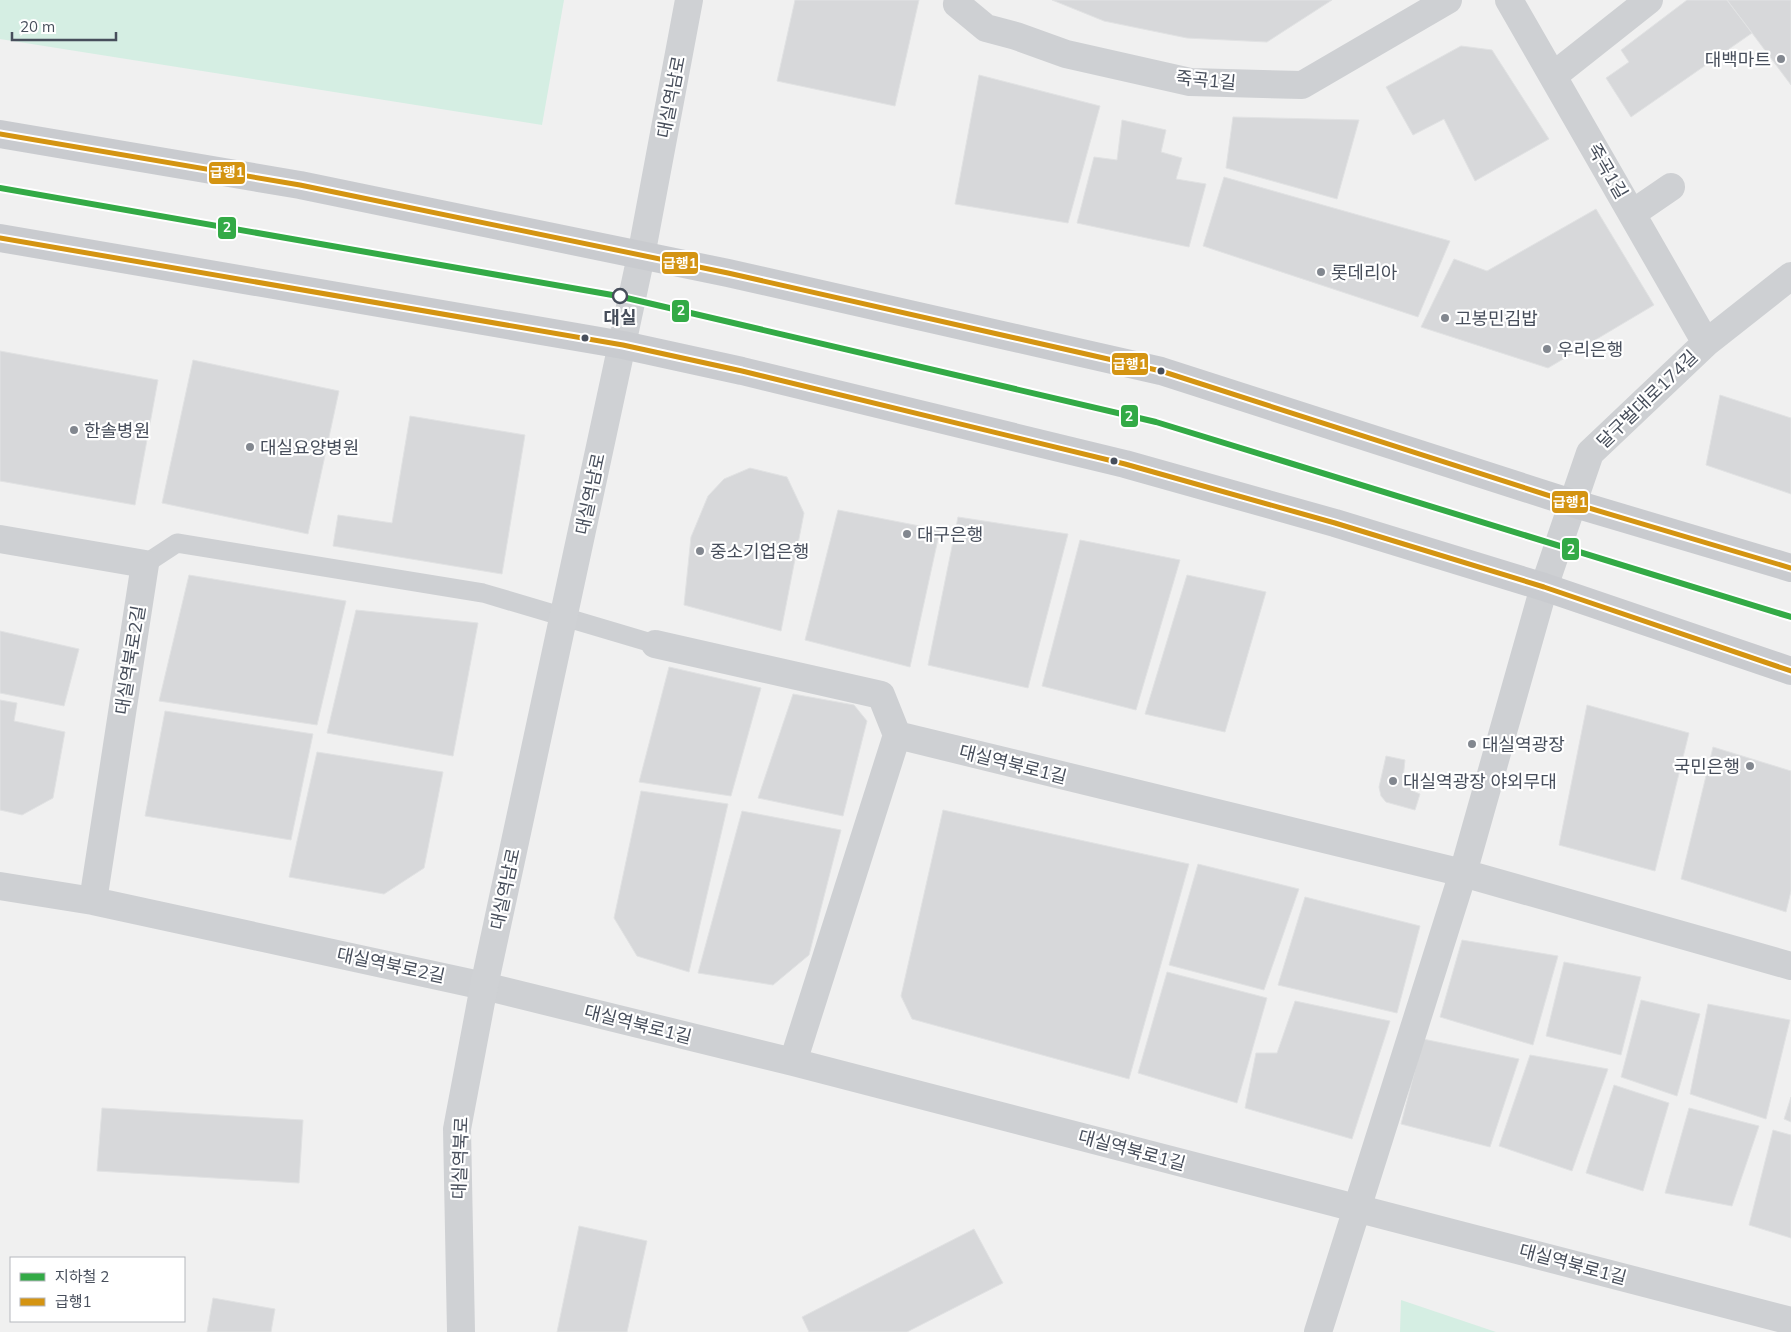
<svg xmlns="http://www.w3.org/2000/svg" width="1791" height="1332" font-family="Mulish,'Noto Sans KR',sans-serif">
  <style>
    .green { fill: #d5eee3 }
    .building { fill: #d7d8da; stroke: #e1e2e3 }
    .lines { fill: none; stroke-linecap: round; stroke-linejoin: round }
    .lane { stroke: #ced0d3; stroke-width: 19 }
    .street { stroke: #ced0d3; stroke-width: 28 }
    .secondary { stroke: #cfd1d4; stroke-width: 28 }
    .primary { stroke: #c9cbcf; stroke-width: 28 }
    .bus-1-casing { stroke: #fff; stroke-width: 9 }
    .bus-1 { stroke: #d49412; stroke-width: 5 }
    .metro-1-casing { stroke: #fff; stroke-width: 10 }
    .metro-1 { stroke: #33aa46; stroke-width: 6 }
    .poi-dot { fill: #82878f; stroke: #fff; stroke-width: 2 }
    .stop-dot { fill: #fff; stroke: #474e5b; stroke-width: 2.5 }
    .bus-dot { fill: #474e5b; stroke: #fff; stroke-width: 2 }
    .labels { text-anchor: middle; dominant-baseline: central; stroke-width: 4.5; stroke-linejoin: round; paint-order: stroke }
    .poi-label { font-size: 18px; fill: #474e5b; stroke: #fff; text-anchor: start }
    .street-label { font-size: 18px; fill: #474e5b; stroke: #fff }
    .stop-label { font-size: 18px; font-weight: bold; fill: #474e5b; stroke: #fff }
    .line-badge { stroke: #fff; stroke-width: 2 }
    .badge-label { font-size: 14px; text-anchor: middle; font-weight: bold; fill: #fff }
  </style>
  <rect width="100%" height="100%" fill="#f0f0f0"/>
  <!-- green -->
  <path class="green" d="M0 0H564L542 125 0 39Z
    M1401 1300 1496 1332H1400Z"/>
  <!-- building -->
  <path class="building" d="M795 0H919L895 106 777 81Z
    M1052 0H1332L1267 42 1187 38 1104 21Z
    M1687 0H1727L1752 33 1631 117 1606 78 1629 62 1621 50Z
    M1727 0H1791V85L1752 33Z
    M1461 46 1492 50 1549 139 1475 181 1444 119 1413 135 1386 87Z
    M979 75 1100 106 1068 223 955 204Z
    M1233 117 1359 120 1337 199 1226 168Z
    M1122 120 1166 130 1161 152 1182 158 1176 179 1206 184 1189 247 1077 223 1094 157 1117 160Z
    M1224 177 1450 241 1418 317 1203 246Z
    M1596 209 1654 305 1548 368 1421 327 1454 259 1487 271Z
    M0 351 158 380 135 505 0 481Z
    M193 360 339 391 308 534 162 503Z
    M1720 395 1791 418V494L1706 465Z
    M410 416 525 435 502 574 333 546 338 515 392 523Z
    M750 468 787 477 804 513 781 631 684 605 691 537 708 496 724 479Z
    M838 510 940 530 910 667 805 640Z
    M958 517 1068 534 1028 688 928 665Z
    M1080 540 1180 560 1136 710 1042 686Z
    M189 575 346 601 317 725 159 701Z
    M1187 575 1266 592 1225 732 1145 714Z
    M356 610 478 623 453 756 327 733Z
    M0 631 79 649 64 706 0 693Z
    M669 667 761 688 731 796 639 782Z
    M793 694 854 705 867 721 843 816 758 798Z
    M0 700 17 703 14 721 65 732 53 798 22 815 0 810Z
    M1587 705 1689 733 1655 871 1559 845Z
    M165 711 313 734 291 840 145 816Z
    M1713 747 1791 771V891L1786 912 1681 879Z
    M317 752 443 772 424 868 384 894 289 877Z
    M1386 756 1405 760 1403 779 1413 791 1420 794 1415 810 1386 802 1381 796 1379 787Z
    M641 791 728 804 689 972 637 956 614 918Z
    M943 810 1189 864 1129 1079 912 1019 901 996Z
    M742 811 841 830 809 955 773 985 698 973Z
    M1198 864 1299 889 1264 990 1169 965Z
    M1305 897 1420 926 1397 1013 1278 985Z
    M1462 940 1558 956 1533 1045 1440 1017Z
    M1564 962 1641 977 1621 1055 1546 1036Z
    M1167 972 1267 998 1237 1103 1138 1073Z
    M1641 1000 1700 1014 1677 1096 1621 1077Z
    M1295 1001 1390 1021 1352 1139 1245 1108 1256 1053H1277Z
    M1708 1004 1790 1020 1766 1119 1690 1094Z
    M1423 1039 1519 1059 1490 1147 1401 1124Z
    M1530 1055 1608 1069 1572 1171 1499 1146Z
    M1614 1085 1669 1103 1643 1191 1586 1173Z
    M1791 1097V1122L1784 1119Z
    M102 1108 303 1120 299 1183 97 1171Z
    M1689 1108 1759 1126 1732 1206 1665 1193Z
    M1773 1130 1791 1135V1238L1749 1225Z
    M579 1226 647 1241 627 1332H557Z
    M974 1229 1003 1283 907 1332H809L802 1317Z
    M213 1298 275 1309 271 1332H207Z"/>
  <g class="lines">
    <!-- lane -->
    <path class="lane" d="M145 564 177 543 483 593 655 644"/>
    <!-- street -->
    <path class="street" d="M958 0 957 4 986 28 1016 36 1066 54 1190 82 1302 85 1448 0
      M1509 0 1706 343
      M1553 76 1649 0
      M1633 213 1671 187
      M0 539 145 564 93 901
      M655 644 881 695 897 735
      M897 735 1463 873 1791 966
      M0 886 93 901 484 986 793 1062 1791 1321
      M793 1062 897 735
      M1318 1332 1463 873 1544 587 1590 453 1706 343 1791 276"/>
    <!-- secondary -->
    <path class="secondary" d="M461 1332 457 1129 484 986 641 256 689 0"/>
    <!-- primary -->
    <path class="primary" d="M0 134 300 185 728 273 1161 371 1572 503 1791 568
      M0 238 623 345 742 371 1125 464 1335 523 1544 587 1791 671"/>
    <defs>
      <path id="bus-1" d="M0 134 300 185 728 273 1161 371 1572 503 1791 568
        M0 238 623 345 742 371 1125 464 1335 523 1544 587 1791 671"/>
    </defs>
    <!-- bus-1 casing -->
    <use href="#bus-1" class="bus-1-casing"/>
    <!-- bus-1 -->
    <use href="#bus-1" class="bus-1"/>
    <defs>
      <path id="metro-1" d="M0 188 618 296 1156 422 1791 617"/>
    </defs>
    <!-- metro-1 casing -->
    <use href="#metro-1" class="metro-1-casing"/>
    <!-- metro-1 -->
    <use href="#metro-1" class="metro-1"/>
  </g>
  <!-- markers -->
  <g class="poi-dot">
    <circle cx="1781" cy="59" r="5"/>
    <circle cx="1321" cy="272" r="5"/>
    <circle cx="1445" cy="318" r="5"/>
    <circle cx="1547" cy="349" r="5"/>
    <circle cx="74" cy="430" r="5"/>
    <circle cx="250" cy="447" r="5"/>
    <circle cx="907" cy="534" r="5"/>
    <circle cx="700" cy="551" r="5"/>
    <circle cx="1472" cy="744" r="5"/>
    <circle cx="1750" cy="766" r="5"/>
    <circle cx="1393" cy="781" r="5"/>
  </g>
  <circle class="stop-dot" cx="620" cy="296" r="7"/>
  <g class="bus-dot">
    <circle cx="585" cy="338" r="4.5"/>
    <circle cx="1161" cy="371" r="4.5"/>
    <circle cx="1114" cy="461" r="4.5"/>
  </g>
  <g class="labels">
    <!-- poi labels -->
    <g class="poi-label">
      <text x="1771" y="59" text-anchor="end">대백마트</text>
      <text x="1331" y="272">롯데리아</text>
      <text x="1455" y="318">고봉민김밥</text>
      <text x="1557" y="349">우리은행</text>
      <text x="84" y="430">한솔병원</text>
      <text x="260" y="447">대실요양병원</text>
      <text x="917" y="534">대구은행</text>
      <text x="710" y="551">중소기업은행</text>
      <text x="1482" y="744">대실역광장</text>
      <text x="1740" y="766" text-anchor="end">국민은행</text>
      <text x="1403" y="781">대실역광장 야외무대</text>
    </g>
    <!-- street labels -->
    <g class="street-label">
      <text transform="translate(1206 80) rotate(5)">죽곡1길</text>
      <text transform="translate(671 97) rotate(-79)">대실역남로</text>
      <text transform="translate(1608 171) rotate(60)">죽곡1길</text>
      <text transform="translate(1647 399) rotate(-44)">달구벌대로174길</text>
      <text transform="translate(590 494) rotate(-78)">대실역남로</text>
      <text transform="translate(130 660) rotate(-81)">대실역북로2길</text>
      <text transform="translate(1013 764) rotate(14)">대실역북로1길</text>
      <text transform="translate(505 889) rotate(-78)">대실역남로</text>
      <text transform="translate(391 965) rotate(12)">대실역북로2길</text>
      <text transform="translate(638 1024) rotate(14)">대실역북로1길</text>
      <text transform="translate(1132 1150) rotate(15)">대실역북로1길</text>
      <text transform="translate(460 1158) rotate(-88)">대실역북로</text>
      <text transform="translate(1573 1264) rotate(15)">대실역북로1길</text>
    </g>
    <!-- stop labels -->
    <g class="stop-label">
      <text x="620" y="317">대실</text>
    </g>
  </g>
  <g class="line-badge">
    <rect x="208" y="161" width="38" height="24" rx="5" fill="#d49412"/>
    <rect x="217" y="216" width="20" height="24" rx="5" fill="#33aa46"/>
    <rect x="661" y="251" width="38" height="24" rx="5" fill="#d49412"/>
    <rect x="671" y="299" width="19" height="24" rx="5" fill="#33aa46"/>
    <rect x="1111" y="352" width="38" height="24" rx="5" fill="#d49412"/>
    <rect x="1120" y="404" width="19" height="24" rx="5" fill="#33aa46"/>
    <rect x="1551" y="490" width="38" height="24" rx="5" fill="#d49412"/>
    <rect x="1561" y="537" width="19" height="24" rx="5" fill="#33aa46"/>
  </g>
  <g class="badge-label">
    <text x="227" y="177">급행1</text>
    <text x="227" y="232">2</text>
    <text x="680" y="268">급행1</text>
    <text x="681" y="315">2</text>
    <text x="1130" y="369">급행1</text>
    <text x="1129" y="421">2</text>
    <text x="1570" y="507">급행1</text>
    <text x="1571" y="554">2</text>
  </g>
  <!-- legend -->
  <rect x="10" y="1257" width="175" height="65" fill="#ffffff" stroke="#b5b8bd"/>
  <rect x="20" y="1273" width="25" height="8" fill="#33aa46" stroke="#b5b8bd"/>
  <text x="55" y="1282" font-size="15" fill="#474e5b">지하철 2</text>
  <rect x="20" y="1298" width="25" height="8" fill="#d49412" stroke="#b5b8bd"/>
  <text x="55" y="1307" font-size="15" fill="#474e5b">급행1</text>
  <!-- scale -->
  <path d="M12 32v8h104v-8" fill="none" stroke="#474e5b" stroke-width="2.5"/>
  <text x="20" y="32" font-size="15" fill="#474e5b" stroke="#ffffff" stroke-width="4" paint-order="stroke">20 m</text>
</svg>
